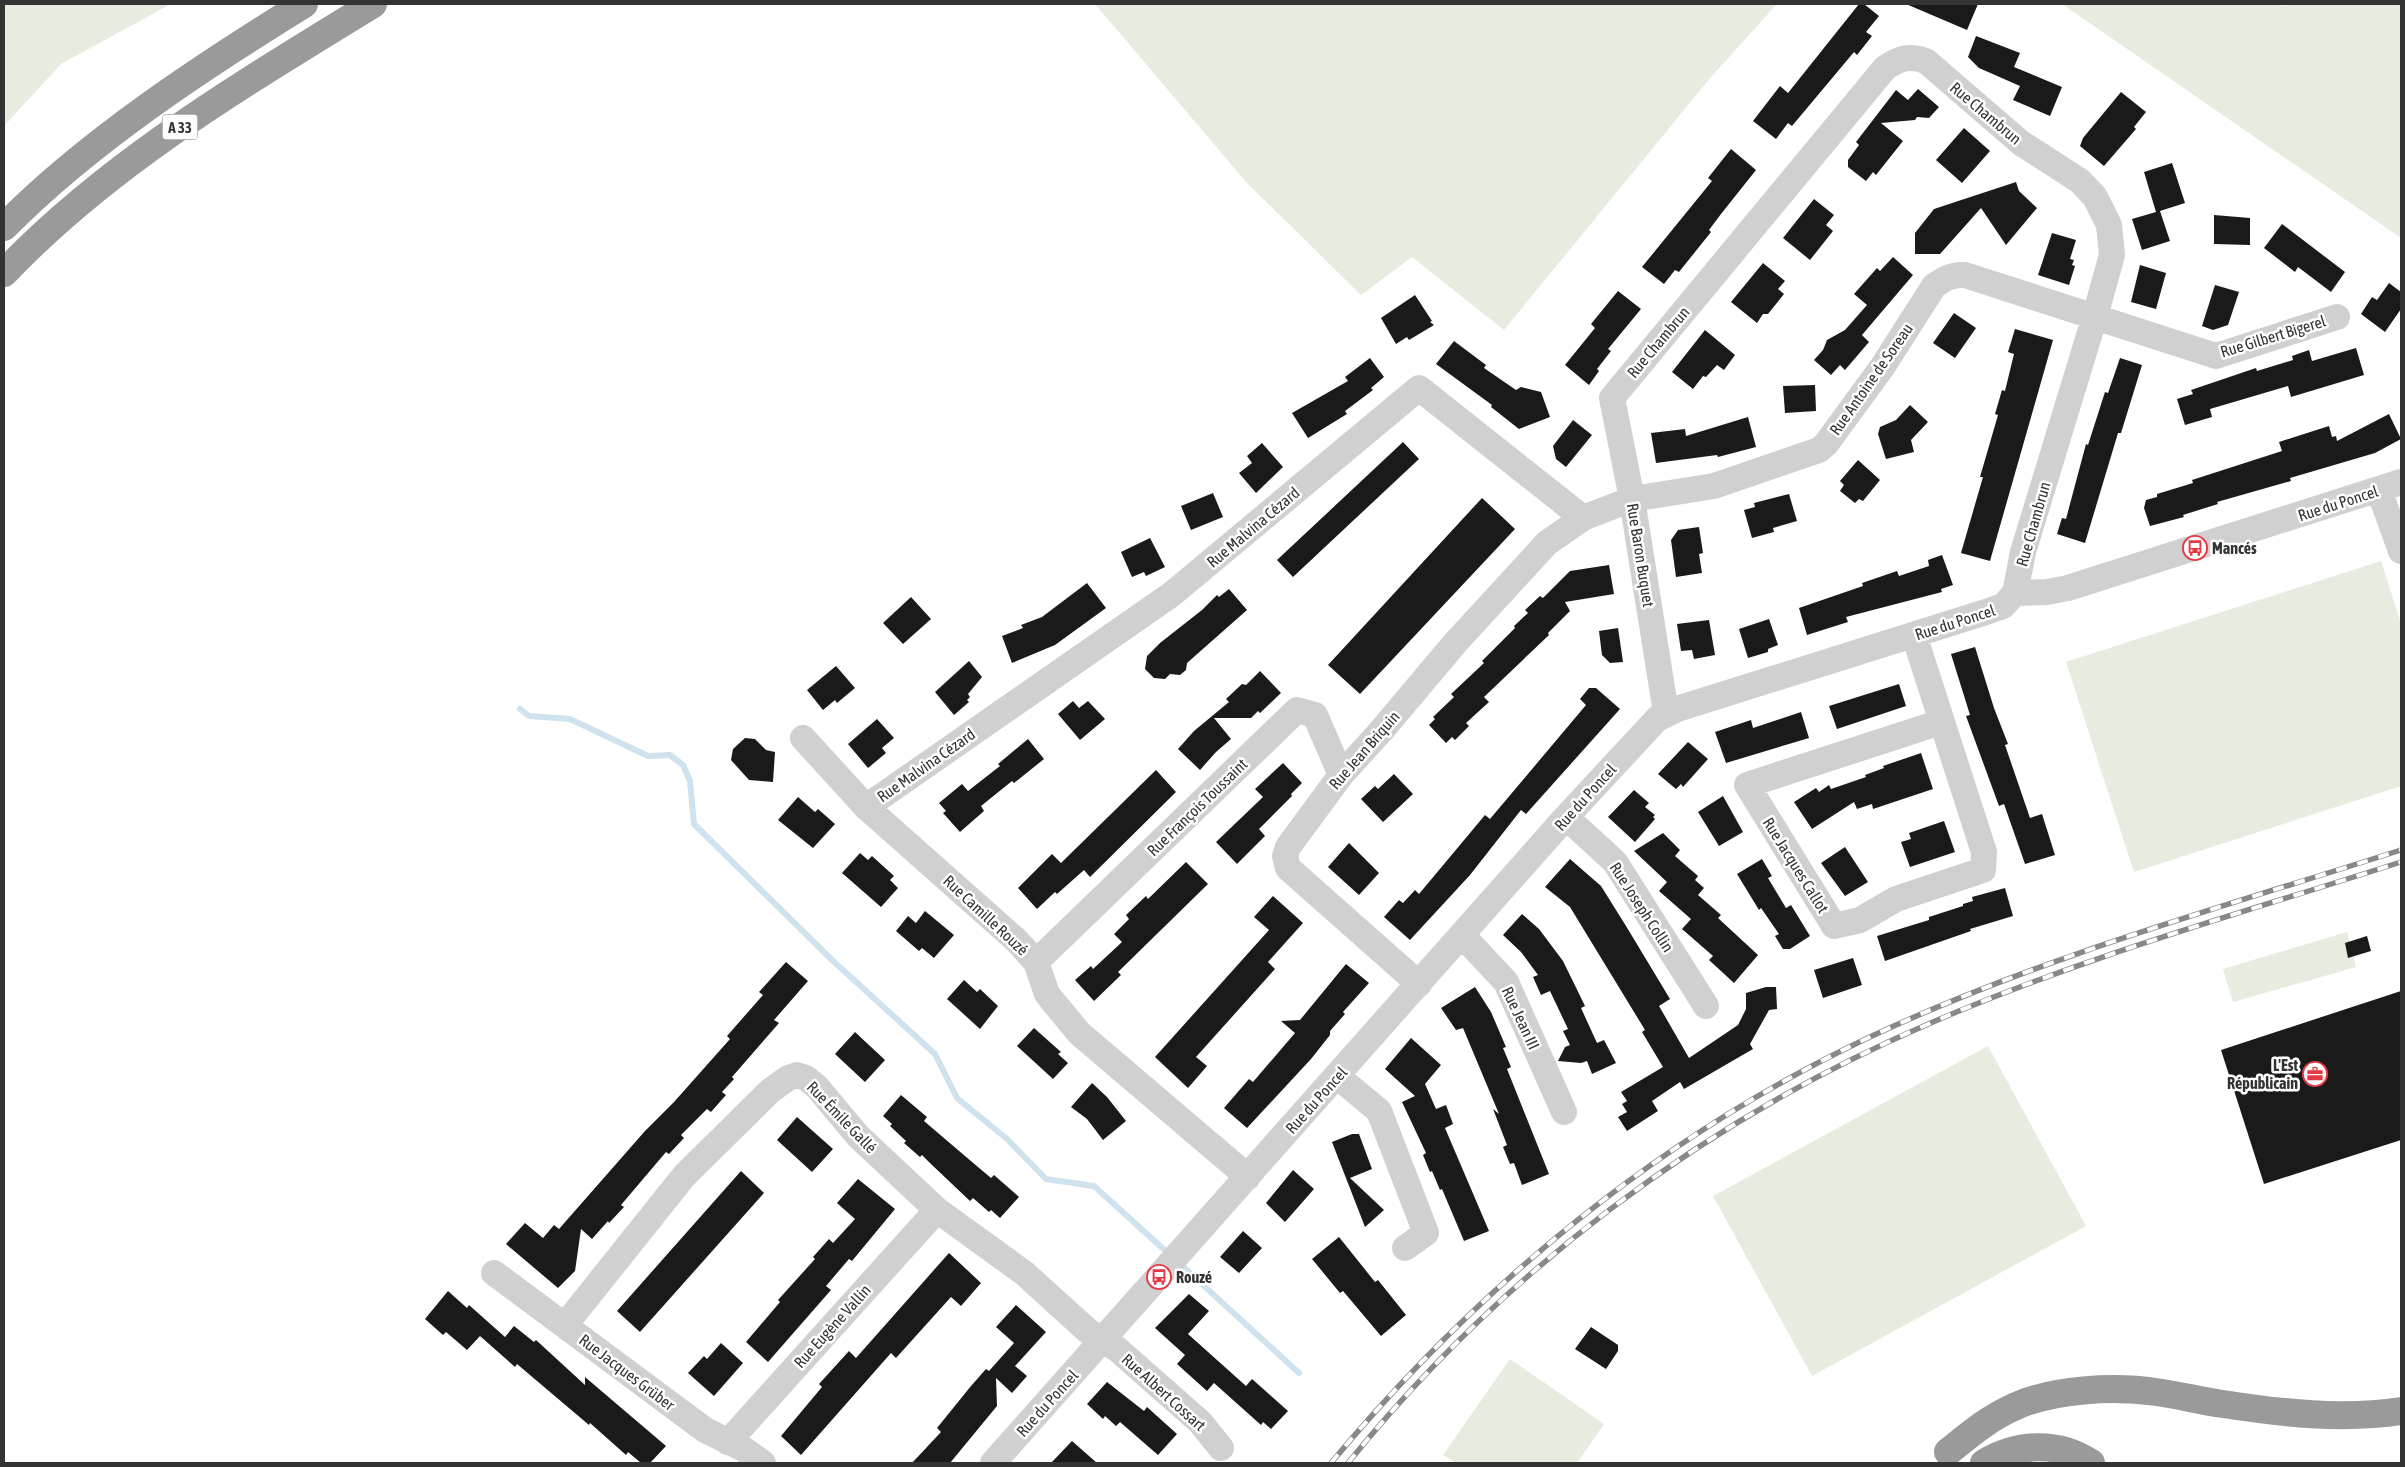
<svg xmlns="http://www.w3.org/2000/svg" width="2405" height="1467" font-family="'Asap Condensed',sans-serif">
  <style>
    .green { fill: #e6ecdf }
    .lines { fill: none; stroke-linecap: round; stroke-linejoin: round }
    .stream { stroke: #cfe2ee; stroke-width: 6 }
    .building { fill: #1a1a1a }
    .minor { stroke: #d0d0d0; stroke-width: 26 }
    .highway { stroke: #9a9a9a; stroke-width: 28 }
    .rail-casing { stroke: #888; stroke-width: 5.5 }
    .rail { stroke: #fff; stroke-width: 4; stroke-dasharray: 11; stroke-linecap: butt }
    .labels { text-anchor: middle; dominant-baseline: central; stroke-width: 5; stroke-linejoin: round; paint-order: stroke }
    .shield { fill: #fff; stroke: #707070; stroke-width: 1 }
    .shield-label { font-size: 15px; font-weight: bold; fill: #333 }
    .street-label { font-size: 16px; fill: #333; stroke: #fff }
    .poi-label { font-size: 16px; font-weight: bold; fill: #333; stroke: #fff; text-anchor: start }
  </style>
  <rect width="100%" height="100%" fill="#fff"/>
  <!-- green -->
  <path class="green" d="M4 4H171L61 64 4 126Z
    M1095 4H1777L1711 77 1504 330 1412 257 1361 295 1247 183Z
    M2062 4H2280L2283 6 2285 4H2401V238Z
    M2381 561 2401 624V786L2134 872 2066 662Z
    M2347 932 2356 967 2233 1002 2223 969Z
    M1988 1046 2086 1226 1812 1376 1713 1196Z
    M1510 1359 1604 1424 1577 1463H1456L1443 1455Z"/>
  <g class="lines">
    <!-- stream -->
    <path class="stream" d="M520 709 529 716 570 719 648 756 670 755 683 765 690 781 694 824 831 959 935 1054 957 1098 1007 1139 1046 1179 1094 1186 1170 1255
      M1179 1263 1299 1373"/>
  </g>
  <!-- building -->
  <path class="building" d="M1859 4H1864L1879 16 1866 32 1872 36 1857 55 1854 52 1792 126 1788 123 1776 139 1753 121 1780 86 1788 93Z
    M1906 4H1978L1967 30Z
    M1976 36 2020 53 2014 67 2062 87 2050 116 2013 100 2020 86 1979 68 1968 57Z
    M1918 89 1939 107 1929 118 1917 117 1915 120 1881 123 1903 141 1876 175 1873 172 1866 181 1848 167V160L1859 145 1856 142 1896 90 1908 100Z
    M2121 92 2146 112 2134 127 2136 129 2104 166 2080 146 2083 138Z
    M1964 128 1990 151 1962 183 1936 160Z
    M1731 149 1756 170 1721 214 1709 230 1711 232 1679 272 1675 270 1664 284 1642 267 1712 181 1708 178Z
    M2172 163 2185 203 2160 211 2170 241 2142 250 2132 219 2156 212 2144 172Z
    M2016 182 2019 191 2037 208 2006 245 1981 208 1940 254H1915V233L1934 209Z
    M1814 199 1834 215 1826 225 1833 231 1810 260 1783 238Z
    M2214 215 2250 218V245L2214 244Z
    M2282 224 2345 272 2331 292 2298 267 2295 272 2264 248Z
    M2052 233 2076 240 2070 259 2074 260 2072 265 2075 266 2069 285 2038 275Z
    M1893 257 1913 275 1862 335 1869 342 1845 370 1840 365 1831 375 1814 360 1823 350 1827 340 1845 330 1867 305 1854 294 1877 268 1880 271Z
    M1763 263 1785 281 1778 289 1784 294 1768 314H1763L1757 323 1731 302Z
    M2140 265 2166 273 2156 309 2131 302Z
    M2389 283 2401 292V309L2385 332 2361 314 2372 297 2377 300Z
    M2215 285 2239 292 2228 325 2213 330 2202 326Z
    M1618 291 1641 309 1608 349 1611 351 1597 369 1599 371 1589 385 1565 365 1595 328 1591 324Z
    M1415 295 1432 321 1430 322 1434 325 1409 340 1407 337 1396 344 1381 318Z
    M1954 313 1976 328 1955 358 1933 343Z
    M2015 329 2053 340 1990 561 1961 553 1983 477H1980L1998 415 1995 414 2002 390 2005 391 2014 354 2008 352Z
    M1705 330 1735 355 1724 370 1717 365 1706 377 1703 376 1693 389 1672 372Z
    M1454 341 1486 365 1484 368 1516 390 1521 387 1541 392 1550 417 1519 429 1491 407 1492 405 1436 364Z
    M2356 348 2364 375 2291 397 2288 386 2210 409 2212 417 2185 425 2177 399 2193 394 2191 390 2256 368 2257 371 2293 360 2292 356 2309 350 2312 361Z
    M1370 358 1384 377 1371 388 1373 390 1345 411 1347 414 1308 438 1292 413 1348 381 1345 377Z
    M2120 358 2142 365 2121 433H2118L2085 543 2057 534 2062 518 2066 519 2086 444 2088 445 2105 392 2108 393Z
    M1815 385 1816 411 1785 413 1783 386Z
    M1910 405 1928 422 1911 440 1914 452 1886 459 1878 434 1880 427 1896 420Z
    M2389 414 2401 439 2375 453 2290 478 2291 481 2217 502 2218 504 2183 515 2184 517 2150 526 2144 508 2146 500 2157 497V494L2193 483 2192 480 2282 451 2279 442 2329 426 2332 437 2336 436 2337 441Z
    M1748 417 1756 447 1718 457 1717 455 1656 463 1651 433 1685 429 1686 436Z
    M1573 420 1592 435 1566 467 1556 459 1553 446Z
    M1403 442 1419 459 1293 577 1277 560Z
    M1262 443 1283 467 1256 493 1239 473 1252 463 1247 456Z
    M1858 460 1880 480 1863 501 1859 499 1855 503 1840 491 1844 485 1840 481Z
    M1213 493 1223 517 1191 530 1181 506Z
    M1789 494 1797 521 1773 528 1774 532 1752 538 1744 510 1755 507 1754 503Z
    M1482 498 1515 529 1360 694 1328 665Z
    M1699 527 1703 553 1699 554 1702 573 1676 577 1671 540 1678 530Z
    M1150 538 1165 567 1146 576 1144 572 1132 577 1121 552Z
    M1942 555 1953 585 1941 589 1942 592 1846 617 1848 622 1807 635 1799 608 1863 586 1862 583 1897 571 1899 576 1929 566 1928 560Z
    M1609 565 1614 594 1565 602 1570 611 1548 633 1549 635 1484 697 1489 702 1466 723 1469 726 1455 740 1452 737 1446 743 1429 725 1435 719 1433 717 1454 697 1451 694 1484 663 1482 661 1515 628 1514 626 1528 613 1525 610 1540 596 1543 598 1570 571Z
    M1087 583 1106 608 1055 645 1012 663 1002 636 1023 628 1021 625 1042 617Z
    M1229 589 1247 610 1187 663 1186 670 1180 675 1170 674 1165 679 1154 678 1145 669 1147 656 1160 643 1202 610 1217 595 1219 597Z
    M911 597 931 619 903 644 883 623Z
    M1769 619 1778 645 1768 649V652L1748 658 1739 629Z
    M1709 620 1715 655 1694 659 1692 650 1681 651 1677 624Z
    M1618 628 1623 662 1610 663 1602 655 1599 631Z
    M1975 647 1994 708 2008 744 2005 745 2030 818 2042 814 2055 855 2025 864 2004 804 1999 806 1966 716 1970 715 1951 654Z
    M969 661 982 677 968 694 970 697 967 700 969 702 954 715 935 692Z
    M836 666 855 688 837 703 835 700 823 710 807 690Z
    M1260 671 1281 693 1260 713 1258 711 1251 718H1214L1231 739 1216 752 1200 770 1178 749 1194 731 1229 702 1226 699 1242 684 1246 685Z
    M1899 684 1906 706 1837 729 1829 706Z
    M1589 688H1596L1620 709 1526 814 1521 810 1470 875 1410 940 1384 917 1399 900 1403 903 1415 890 1419 894 1485 815 1490 819 1586 705 1580 699Z
    M1073 701 1079 708 1088 701 1105 719 1080 740 1058 714Z
    M1801 712 1809 738 1726 763 1715 732 1751 720 1753 728Z
    M877 719 894 738 882 748 886 753 868 768 848 744Z
    M745 738 755 739 766 750 775 752 773 782 749 780 731 760 733 749Z
    M1028 739 1044 759 1014 783 1012 781 981 806 984 811 960 832 943 813 946 811 939 803 962 784 968 791 1000 766 998 764Z
    M1688 742 1708 759 1683 787 1681 784 1676 789 1658 774Z
    M1921 753 1933 789 1873 809 1872 804 1857 809 1854 802 1812 829 1794 802 1816 788 1819 792 1829 785 1831 789 1866 777 1865 775 1884 768 1883 766Z
    M1283 763 1302 783 1291 794 1292 796 1259 829 1265 836 1237 864 1216 842 1263 797 1255 789Z
    M1156 770 1176 792 1090 877 1084 870 1057 894 1055 892 1037 909 1018 888 1052 854 1061 863Z
    M1394 774 1413 794 1383 822 1361 799 1375 786 1378 789Z
    M1634 790 1649 803 1645 807 1655 815 1653 817 1655 819 1635 842 1608 817Z
    M1723 796 1743 832 1719 846 1698 812Z
    M798 797 815 812 818 809 835 824 813 848 778 820Z
    M1944 821 1955 852 1910 867 1901 842 1911 839 1909 833Z
    M1663 833 1680 850 1675 856 1698 876 1695 880 1704 888 1698 895 1721 915 1718 918 1758 955 1734 983 1709 960 1713 956 1682 929 1691 919 1659 891 1667 882 1634 851Z
    M1349 843 1379 873 1359 895 1328 867Z
    M1845 847 1868 882 1845 896 1821 863Z
    M860 853 868 860 872 856 894 876 890 880 898 888 881 907 842 873Z
    M1570 859 1601 886 1626 926 1670 999 1659 1006 1689 1058 1738 1025 1746 1009V993L1766 987H1776L1777 1009 1769 1010 1750 1044 1753 1049 1684 1089 1680 1082 1652 1101 1658 1111 1627 1131 1618 1117 1627 1112 1622 1104 1627 1101 1621 1092 1663 1067 1642 1032 1645 1030 1570 907 1545 887Z
    M1762 859 1772 876 1768 878 1786 908 1791 905 1810 936 1790 949H1783L1775 936 1779 934 1761 908 1759 910 1737 874Z
    M1186 862 1208 884 1118 972 1121 975 1094 1001 1075 980 1091 966 1093 969 1122 942 1114 934 1129 919 1126 915 1146 896 1148 899Z
    M2005 888 2013 916 1970 929 1971 931 1885 961 1877 936 1929 920V917L1963 906V904L1973 901 1972 897Z
    M1273 896 1303 923 1268 962 1275 969 1196 1057 1207 1066 1188 1088 1155 1057 1269 930 1254 917Z
    M925 911 954 935 934 958 922 948 919 951 896 931 908 916 916 923Z
    M1522 914 1539 929 1563 961 1585 1006 1581 1008 1597 1043 1604 1040 1616 1063 1592 1074 1587 1061 1581 1063 1558 1061 1565 1047 1570 1045 1563 1031 1568 1029 1550 991 1541 995 1533 977 1538 975 1521 952 1503 935Z
    M2367 936 2371 951 2348 958 2345 943Z
    M1853 958 1862 985 1823 998 1814 970Z
    M786 962 808 981 774 1020 779 1023 732 1077 734 1079 722 1092 726 1095 711 1112 707 1109 681 1135 684 1138 669 1154 666 1152 621 1205 624 1207 609 1223 608 1221 592 1239 581 1229 575 1271 558 1288 506 1244 525 1223 543 1238 554 1225 559 1229 645 1131 674 1102 730 1039 727 1036 763 995 759 992Z
    M1346 964 1369 983 1343 1012 1345 1014 1330 1031V1035L1311 1059 1247 1128 1224 1108 1249 1079 1253 1082 1295 1033 1281 1021 1300 1020Z
    M964 980 977 992 980 989 998 1006 980 1029 947 999Z
    M1475 987 1491 1012 1506 1047 1503 1048 1511 1067 1507 1069 1549 1174 1522 1185 1514 1163 1510 1164 1503 1147 1507 1145 1493 1109 1499 1114 1463 1028 1456 1030 1441 1008Z
    M2401 991V1140L2264 1184 2221 1050Z
    M1034 1028 1061 1052 1058 1054 1068 1063 1053 1079 1017 1046Z
    M855 1032 885 1060 865 1082 835 1054Z
    M1411 1038 1441 1065 1425 1084 1436 1109 1446 1105 1453 1124 1445 1128 1489 1231 1464 1241 1442 1189 1440 1190 1432 1171 1430 1172 1423 1155 1426 1153 1402 1102 1415 1096 1385 1069Z
    M1092 1083 1107 1097 1126 1121 1103 1140 1087 1119 1071 1107Z
    M901 1095 927 1117 924 1121 965 1156 991 1178 994 1175 1019 1197 1000 1218 991 1210 989 1212 973 1198 970 1201 931 1164 922 1155 920 1157 904 1143 906 1141 890 1126 892 1124 883 1116Z
    M797 1117 833 1149 812 1172 777 1140Z
    M1352 1134H1359L1372 1169 1350 1178 1384 1210 1365 1227 1332 1142Z
    M1293 1170 1314 1189 1285 1222 1266 1203Z
    M741 1171 764 1193 640 1332 617 1311Z
    M858 1179 895 1209 852 1261 849 1259 826 1286 831 1290 768 1362 746 1342 780 1302 778 1300 815 1259 813 1257 829 1239 833 1243 855 1219 837 1203Z
    M1243 1231 1262 1248 1239 1273 1220 1257Z
    M1339 1237 1375 1282 1378 1280 1406 1315 1381 1336 1343 1291 1340 1293 1312 1259Z
    M949 1253 981 1283 961 1306 951 1297 896 1358 891 1353 801 1455 781 1436 822 1387 819 1384 849 1351 856 1358Z
    M448 1291 467 1308 469 1305 505 1337 514 1326 534 1342 536 1340 585 1385V1377L666 1446 650 1463H641L628 1452 626 1455 590 1423 589 1425 517 1364 515 1367 480 1336 467 1350 446 1332 443 1335 425 1319Z
    M1189 1294 1209 1311 1188 1334 1246 1386 1252 1379 1288 1411 1271 1429 1263 1422 1261 1425 1214 1383 1207 1391 1177 1364 1185 1355 1155 1328Z
    M1016 1305 1046 1332 1015 1366 1027 1376 1012 1393 996 1378 997 1406 950 1463H912L941 1432 937 1428 971 1386 986 1369 989 1371 1014 1343 996 1327Z
    M1591 1327 1618 1345V1351L1606 1369 1575 1349Z
    M721 1343 743 1363 714 1396 688 1373 704 1356 707 1359Z
    M1107 1382 1144 1411 1147 1407 1177 1434 1158 1455 1120 1422 1116 1426 1105 1416 1103 1419 1087 1404Z
    M1072 1441 1097 1463H1051Z"/>
  <g class="lines">
    <!-- minor -->
    <path class="minor" d="M2379 490 2401 551
      M1914 635 1984 852 1983 870 1896 899 1860 920 1834 926 1747 785 1941 722
      M1666 713 1632 499 1612 398 1885 68C1900 58 1909 55 1926 61L2021 143 2080 181 2095 197 2109 225 2112 255 2095 316 2023 552 2015 593
      M803 738 866 807 1016 940 1036 962 1047 994 1079 1033 1248 1177
      M866 807 1172 594 1419 388 1583 518 1632 499 1714 486 1819 450 1826 444 1883 366 1934 286C1944 279 1952 274 1965 275L2216 356 2337 317
      M1566 817 1615 862 1706 1006
      M1462 935 1506 982 1564 1112
      M1036 962 1297 710 1315 715 1341 775
      M1419 984 1288 868 1285 856 1288 847 1341 775 1381 731 1456 642 1547 543 1583 518
      M1337 1076 1379 1111 1426 1233 1405 1248
      M494 1273 705 1430 742 1448 763 1463
      M565 1325 684 1176 770 1091 788 1078 797 1075 806 1078 817 1087 858 1136 937 1210 1024 1273 1088 1331 1117 1349 1200 1422 1221 1448
      M728 1442 937 1210
      M993 1463 1566 817 1657 719 1677 709 1986 612 2003 606 2015 593 2047 592 2068 588 2401 482"/>
    <!-- highway -->
    <path class="highway" d="M4 227C89 141 202 67 304 4
      M4 273C110 162 243 84 373 4
      M1948 1452C1969 1435 1989 1418 2014 1407 2052 1389 2114 1386 2156 1392 2179 1395 2201 1401 2223 1404 2281 1413 2343 1420 2401 1411
      M1984 1463C2018 1443 2058 1441 2091 1463"/>
    <defs>
      <path id="rail" d="M1331 1463C1479 1285 1661 1135 1872 1036 2041 957 2223 907 2401 850
        M1348 1463C1502 1273 1701 1122 1926 1025 2079 958 2242 913 2401 862"/>
    </defs>
    <!-- rail casing -->
    <use href="#rail" class="rail-casing"/>
    <!-- rail -->
    <use href="#rail" class="rail"/>
  </g>
  <!-- icons -->
  <defs>
    <symbol id="bus-ring" viewBox="-11 -11 22 22"><circle r="9.5" fill="#fff" stroke="#e63946" stroke-width="1.5"/><path d="M-5-6H5V4H4V6H2V4H-2V6H-4V4H-5ZM-3.5-4V0h7V-4ZM-3.5 1.2v1.5H-2V1.2ZM2 1.2v1.5H3.5V1.2Z" fill="#e63946"/></symbol>
    <symbol id="office-ring" viewBox="-11 -11 22 22"><circle r="9.5" fill="#fff" stroke="#e63946" stroke-width="1.5"/><path d="M-6-3h4V-5.5h4V-3h4V5H-6ZM-1-4.5V-3h2v-1.5ZM-6 0V1H6V0Z" fill="#e63946"/></symbol>
  </defs>
  <g fill-rule="evenodd">
    <use href="#bus-ring" x="2181" y="534" width="28" height="28"/>
    <use href="#office-ring" x="2301" y="1060" width="28" height="28"/>
    <use href="#bus-ring" x="1145" y="1263" width="28" height="28"/>
  </g>
  <g class="labels">
    <!-- shield labels -->
    <rect class="shield" x="162.5" y="114.5" width="35" height="25" rx="4"/>
    <g class="shield-label">
      <text x="180" y="127">A 33</text>
    </g>
    <!-- street labels -->
    <g class="street-label">
      <text transform="translate(1986 113) rotate(40)">Rue Chambrun</text>
      <text transform="translate(2273 336) rotate(-17)">Rue Gilbert Bigerel</text>
      <text transform="translate(1658 342) rotate(-50)">Rue Chambrun</text>
      <text transform="translate(1871 379) rotate(-55)">Rue Antoine de Soreau</text>
      <text transform="translate(2338 503) rotate(-18)">Rue du Poncel</text>
      <text transform="translate(2033 524) rotate(-74)">Rue Chambrun</text>
      <text transform="translate(1253 527) rotate(-40)">Rue Malvina Cézard</text>
      <text transform="translate(1641 555) rotate(81)">Rue Baron Buquet</text>
      <text transform="translate(1955 622) rotate(-18)">Rue du Poncel</text>
      <text transform="translate(1364 750) rotate(-49)">Rue Jean Briquin</text>
      <text transform="translate(926 765) rotate(-35)">Rue Malvina Cézard</text>
      <text transform="translate(1585 797) rotate(-48)">Rue du Poncel</text>
      <text transform="translate(1197 807) rotate(-44)">Rue François Toussaint</text>
      <text transform="translate(1796 865) rotate(58)">Rue Jacques Callot</text>
      <text transform="translate(1642 907) rotate(57)">Rue Joseph Collin</text>
      <text transform="translate(986 915) rotate(43)">Rue Camille Rouzé</text>
      <text transform="translate(1521 1018) rotate(65)">Rue Jean III</text>
      <text transform="translate(1316 1100) rotate(-48)">Rue du Poncel</text>
      <text transform="translate(842 1117) rotate(46)">Rue Émile Gallé</text>
      <text transform="translate(832 1326) rotate(-48)">Rue Eugène Vallin</text>
      <text transform="translate(627 1372) rotate(37)">Rue Jacques Grüber</text>
      <text transform="translate(1164 1392) rotate(42)">Rue Albert Cossart</text>
      <text transform="translate(1047 1403) rotate(-48)">Rue du Poncel</text>
    </g>
    <!-- poi labels -->
    <g class="poi-label">
      <text x="2212" y="548">Mancés</text>
      <text x="2298" y="1065" text-anchor="end">L'Est<tspan x="2298" dy="18">Républicain</tspan></text>
      <text x="1176" y="1277">Rouzé</text>
    </g>
  </g>
  <!-- border -->
  <rect width="2405" height="1467" fill="none" stroke="#333333" stroke-width="10"/>
</svg>
